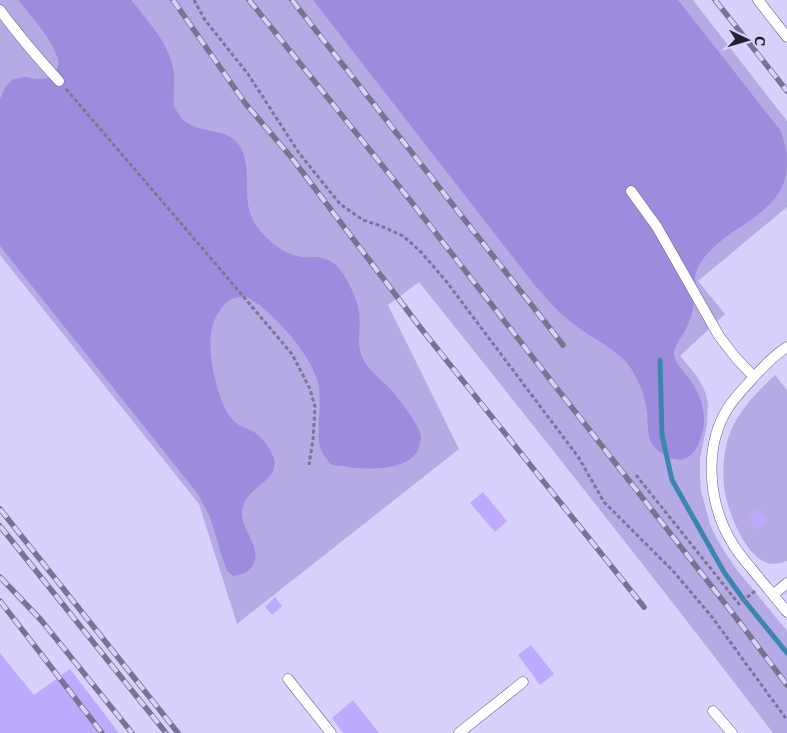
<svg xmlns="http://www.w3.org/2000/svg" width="787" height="733" font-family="Literata,serif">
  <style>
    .green { fill: #b6aae5 }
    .forest { fill: #9e8bdd }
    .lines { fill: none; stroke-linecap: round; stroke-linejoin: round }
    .stream { stroke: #3d85ae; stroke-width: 5 }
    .building { fill: #bdaaff }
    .lane-casing { stroke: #665d85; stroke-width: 11 }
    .path { stroke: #7c7695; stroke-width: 3; stroke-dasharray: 4 2.5; stroke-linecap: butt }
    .lane { stroke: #fff; stroke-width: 10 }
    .rail-casing { stroke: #797391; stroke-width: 5.5 }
    .rail { stroke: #d8d0fd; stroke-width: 4; stroke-dasharray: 11; stroke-linecap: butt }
  </style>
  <rect width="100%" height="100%" fill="#d8d0fd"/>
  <!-- green -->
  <path class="green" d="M0 0H693L787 121V207L698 281 725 314 680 356 696 375 702 385 706 394 708 404 707 425 700 458V475L701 491 710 524 717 539 726 554 737 570 787 631V733H773C657 581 538 431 419 282L388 305 459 449 237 624 199 504 0 255Z
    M775 375 787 390V561C781 563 775 565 768 563 745 557 726 508 724 486 723 473 723 460 726 447 732 417 753 396 775 375Z"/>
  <!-- forest -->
  <path class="forest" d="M18 0H131C147 20 168 42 173 68 175 76 174 85 174 93 174 97 173 101 174 105 175 109 178 113 180 116 196 138 230 123 242 150 253 177 239 203 258 228 268 241 281 252 297 256 303 258 309 257 315 257 327 258 335 262 341 271 348 280 357 299 359 311 362 330 354 346 366 364 374 375 384 382 392 391 400 400 421 427 421 438 421 440 418 449 418 450 407 472 363 470 343 466 339 466 335 466 331 464 329 463 328 461 327 459 316 447 319 434 319 419 320 408 320 398 319 388 315 359 280 321 258 304 256 303 249 298 247 297 246 297 236 297 235 298 229 299 225 304 221 309 206 328 210 353 214 375 218 389 222 409 233 420 239 427 247 428 254 432 262 437 269 447 273 456 283 481 245 485 242 511 240 531 267 551 250 569 245 574 240 575 233 576L227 571 224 563 210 517 198 494 0 246V99L6 86 13 79 25 77 36 79 49 78C52 76 56 72 57 69 65 52 29 14 18 0Z
    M313 0H678L780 130C785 142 787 151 787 163 787 215 729 223 703 259 699 265 695 272 695 279 695 283 696 287 695 291 695 303 692 316 687 327 683 336 674 345 674 354 675 363 682 370 688 377 702 395 709 418 700 440 697 448 692 457 683 459 672 462 657 452 651 442 647 434 648 422 647 412 645 397 640 383 632 370 622 352 592 338 576 326 559 314 546 298 533 283Z"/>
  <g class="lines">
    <!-- stream -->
    <path class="stream" d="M660 360 662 435 672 480 724 572 744 600 787 653"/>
  </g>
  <!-- building -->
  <path class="building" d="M483 492 507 521 495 532 470 503Z
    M760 509 768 523 755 530 748 515Z
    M275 597 282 606 272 615 265 607Z
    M531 645 554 674 540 685 518 655Z
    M0 653 34 695 70 669 119 733H0Z
    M353 700 379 733H343L332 718Z"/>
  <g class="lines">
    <defs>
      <path id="lane" d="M758 0 787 37
        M0 10C18 35 38 58 59 81
        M631 191 657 227 719 336 736 358 754 377
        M787 347C774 355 763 367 753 378 744 388 735 397 728 408 702 449 709 507 734 546 739 554 745 561 751 568 763 583 775 597 787 612
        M773 595 787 583
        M288 679 331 733
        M713 711 732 733
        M459 733 523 682"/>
    </defs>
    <!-- lane casing -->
    <use href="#lane" class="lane-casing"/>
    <!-- path -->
    <path class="path" d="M194 0 205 20 248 74 299 153 340 204 363 220 381 226 403 236 420 251 446 281 579 458 604 502 674 572 712 617 787 720
      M66 89 220 269 292 354 310 389 315 407 313 440 309 465
      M636 475 739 604 755 591"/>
    <!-- lane -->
    <use href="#lane" class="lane"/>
    <defs>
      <path id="rail" d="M173 0 245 103 291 157 423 331 644 607
        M249 0 406 195 734 615 787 685
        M292 0 563 345
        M715 0 787 91
        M0 509 178 733
        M0 526 166 733
        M0 577 41 620 132 733
        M0 601 102 733"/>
    </defs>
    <!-- rail casing -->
    <use href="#rail" class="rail-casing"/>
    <!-- rail -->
    <use href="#rail" class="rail"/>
  </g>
  <!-- north arrow -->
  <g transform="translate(747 40) rotate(95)" stroke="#d8d0fd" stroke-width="4" paint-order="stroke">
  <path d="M0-4L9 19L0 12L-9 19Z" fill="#242132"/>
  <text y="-8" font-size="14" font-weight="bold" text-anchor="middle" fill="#242132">С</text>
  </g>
</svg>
